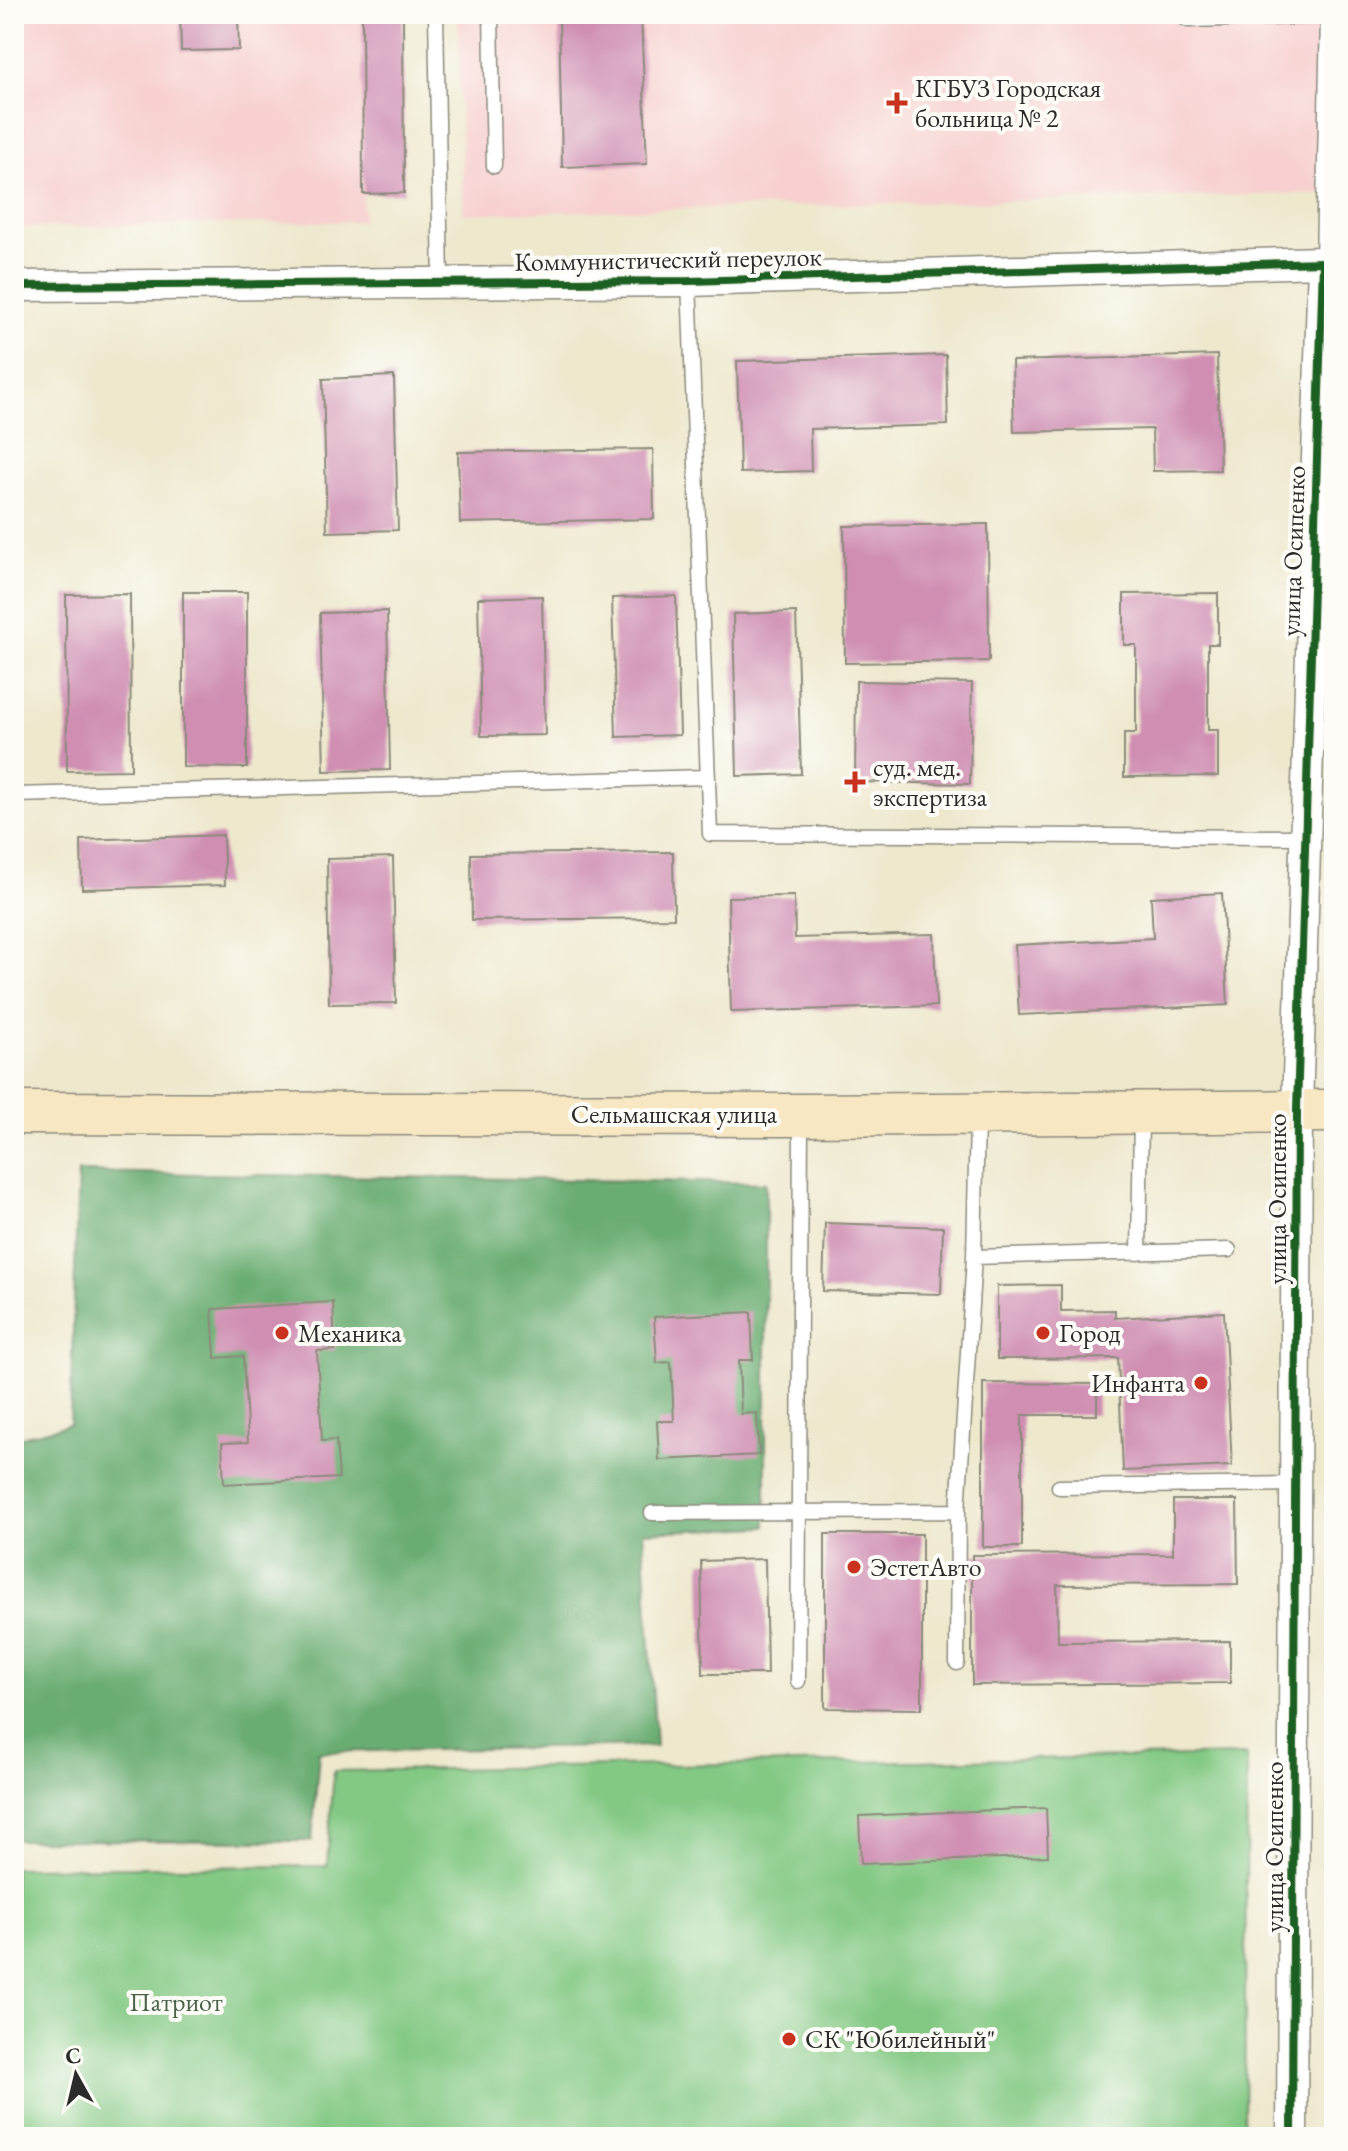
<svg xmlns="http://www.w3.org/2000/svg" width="1348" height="2151" font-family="'EB Garamond',serif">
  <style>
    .built { fill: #f7d0cf }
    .green { fill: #83c984; stroke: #577a58; stroke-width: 2 }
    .forest { fill: #6aad72; stroke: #4a6c4e; stroke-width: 2 }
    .building { fill: #cf8eb2 }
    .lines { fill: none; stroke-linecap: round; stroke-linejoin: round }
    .service-casing { stroke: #8c8a7c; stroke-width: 17 }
    .minor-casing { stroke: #8c8a7c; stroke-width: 33 }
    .secondary-casing { stroke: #8c8a7c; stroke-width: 45 }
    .service { stroke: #fff; stroke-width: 14 }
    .minor { stroke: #fff; stroke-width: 30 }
    .secondary { stroke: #f8e7c3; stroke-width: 42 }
    .cycleway-casing { stroke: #fdfcf7; stroke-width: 13 }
    .cycleway { stroke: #1b5e20; stroke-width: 8 }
    .poi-dot { fill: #c8321e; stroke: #fdfcf7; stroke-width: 3 }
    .labels { text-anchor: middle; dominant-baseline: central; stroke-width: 8; stroke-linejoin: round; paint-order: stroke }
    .poi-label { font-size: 26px; fill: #2b2b2b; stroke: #fdfcf7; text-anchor: start }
    .street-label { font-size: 26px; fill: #2b2b2b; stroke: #fdfcf7 }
    .park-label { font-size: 26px; fill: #4a624a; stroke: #fdfcf7 }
  </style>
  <rect width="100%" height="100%" fill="#fdfcf7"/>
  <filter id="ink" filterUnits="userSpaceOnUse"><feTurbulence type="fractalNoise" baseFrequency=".0125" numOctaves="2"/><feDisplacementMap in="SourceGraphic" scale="16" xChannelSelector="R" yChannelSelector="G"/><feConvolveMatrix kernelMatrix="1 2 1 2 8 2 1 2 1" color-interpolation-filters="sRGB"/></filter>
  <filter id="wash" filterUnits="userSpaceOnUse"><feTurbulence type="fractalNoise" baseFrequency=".006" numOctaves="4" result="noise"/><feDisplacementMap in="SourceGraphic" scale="32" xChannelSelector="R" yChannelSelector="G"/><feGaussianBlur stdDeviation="1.8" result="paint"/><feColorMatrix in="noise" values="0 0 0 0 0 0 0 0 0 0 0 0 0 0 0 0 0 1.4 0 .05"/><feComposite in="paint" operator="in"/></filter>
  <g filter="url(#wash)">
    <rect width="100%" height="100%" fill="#eee8cd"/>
    <!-- built -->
    <path class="built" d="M14 14H403L404 193 363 194V221L14 228Z
      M458 14H1334V193L463 214Z"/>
    <!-- green -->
    <path class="green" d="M1247 1755 1244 2137H14V1868L327 1866 334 1771Z"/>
    <!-- forest -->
    <path class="forest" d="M78 1172 766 1183V1527L643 1532 656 1746 319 1752 312 1841 14 1840V1439L70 1424Z"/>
    <g id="blocks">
      <!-- building -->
      <path class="building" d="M180 14H238L239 50 181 51Z
        M362 14H403L404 193 363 194Z
        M559 14H641L647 164 562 167Z
        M946 355 948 425 810 429 811 471 740 473 737 361Z
        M1217 355 1220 470 1153 471 1152 429 1014 432 1012 361Z
        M394 376 398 530 327 532 323 379Z
        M653 449 654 519 460 523 458 452Z
        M988 524 989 661 845 663 844 526Z
        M183 592H247V768L183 767Z
        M1218 593V644H1208V730H1218V776L1124 777V733H1136V645H1124V594Z
        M130 594 131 770 67 771 66 595Z
        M542 596 545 735 481 736 478 598Z
        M676 596 680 735 616 737 612 598Z
        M387 611 390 770 324 771 320 613Z
        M796 612 801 774 737 776 733 614Z
        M14 674 19 769H14Z
        M856 681 972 683 970 784 855 782Z
        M223 835 225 885 82 889 81 840Z
        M673 852 674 918 472 920 471 854Z
        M393 857 396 1003 329 1004 327 859Z
        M14 893H17L19 1001 14 1002Z
        M1222 893 1228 1005 1019 1015 1015 945 1153 938 1151 897Z
        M794 896 795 938 934 934 936 1006 731 1012 728 897Z
        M825 1223 943 1227 941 1294 823 1291Z
        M1061 1285V1311L1115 1310V1318L1224 1312 1232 1466 1123 1471 1118 1358 997 1359V1286Z
        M333 1302 335 1350 317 1351 322 1441 336 1440 339 1478 224 1484 222 1443 248 1442 243 1356 215 1358 212 1309Z
        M751 1312 753 1360H739L741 1414 757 1413 759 1455 659 1460 657 1421H674L671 1362 657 1363 654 1317Z
        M983 1383 1097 1384V1415H1022V1547H983Z
        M1173 1500H1237L1238 1584 1057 1585 1058 1642 1230 1641V1683L972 1685V1555L1173 1554Z
        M825 1534H922V1709L825 1708Z
        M765 1559 767 1674H703L701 1561Z
        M1046 1808 1048 1856 861 1864 859 1816Z"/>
    </g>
  </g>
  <g filter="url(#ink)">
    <use href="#blocks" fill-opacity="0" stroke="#8c8a7c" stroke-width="2"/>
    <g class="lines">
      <defs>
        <path id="service" d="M436 14 441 282
          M491 14 494 166
          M1179 14 1188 20 1334 16
          M1323 262 1328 14
          M689 281 710 834 1304 837
          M14 795 708 777
          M977 1117 974 1257 1229 1250
          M1139 1253 1141 1115
          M1059 1487 1296 1484
          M652 1513 958 1511 974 1257
          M957 1663 958 1511
          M798 1681 801 1118"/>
        <path id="minor" d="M14 286 689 281 1323 262 1297 1110 1292 2137"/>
        <path id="secondary" d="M14 1113 801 1115 1334 1111"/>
      </defs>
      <!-- service casing -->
      <use href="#service" class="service-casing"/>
      <!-- minor casing -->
      <use href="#minor" class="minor-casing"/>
      <!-- secondary casing -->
      <use href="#secondary" class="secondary-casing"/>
      <!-- service -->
      <use href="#service" class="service"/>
      <!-- minor -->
      <use href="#minor" class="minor"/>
      <!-- secondary -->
      <use href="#secondary" class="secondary"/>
      <defs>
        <path id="cycleway" d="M14 286 689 281 1323 262 1297 1110 1292 2137"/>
      </defs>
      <!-- cycleway casing -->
      <use href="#cycleway" class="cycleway-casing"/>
      <!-- cycleway -->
      <use href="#cycleway" class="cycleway"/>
    </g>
  </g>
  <!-- markers -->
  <g class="poi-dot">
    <path d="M893 91h8v8h8v8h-8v8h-8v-8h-8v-8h8z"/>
    <path d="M851 770h8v8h8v8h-8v8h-8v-8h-8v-8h8z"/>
    <circle cx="282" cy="1333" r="8"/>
    <circle cx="1043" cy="1333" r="8"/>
    <circle cx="1201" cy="1383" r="8"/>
    <circle cx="854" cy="1567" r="8"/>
    <circle cx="789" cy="2039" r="8"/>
  </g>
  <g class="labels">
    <!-- poi labels -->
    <g class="poi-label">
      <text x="915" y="88">КГБУЗ Городская<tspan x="915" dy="30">больница № 2</tspan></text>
      <text x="873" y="767">суд. мед.<tspan x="873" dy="30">экспертиза</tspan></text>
      <text x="298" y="1333">Механика</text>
      <text x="1059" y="1333">Город</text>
      <text x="1185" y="1383" text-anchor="end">Инфанта</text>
      <text x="870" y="1567">ЭстетАвто</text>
      <text x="805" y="2039">СК "Юбилейный"</text>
    </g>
    <!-- street labels -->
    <g class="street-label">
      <text transform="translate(668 259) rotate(-1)">Коммунистический переулок</text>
      <text transform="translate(1293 551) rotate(-88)">улица Осипенко</text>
      <text x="674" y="1114">Сельмашская улица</text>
      <text transform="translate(1277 1199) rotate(-90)">улица Осипенко</text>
      <text transform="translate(1274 1847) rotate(-90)">улица Осипенко</text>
    </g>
    <!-- park labels -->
    <g class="park-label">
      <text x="176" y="2002">Патриот</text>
    </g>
  </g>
  <!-- margin -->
  <rect width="1348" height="2151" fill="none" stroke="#fdfcf7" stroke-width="48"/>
  <!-- north arrow -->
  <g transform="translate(76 2075) rotate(352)" stroke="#fdfcf7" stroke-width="6" paint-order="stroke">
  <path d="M0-6L14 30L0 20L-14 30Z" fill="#2b2b2b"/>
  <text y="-12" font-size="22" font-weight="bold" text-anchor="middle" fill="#2b2b2b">С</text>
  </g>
</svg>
